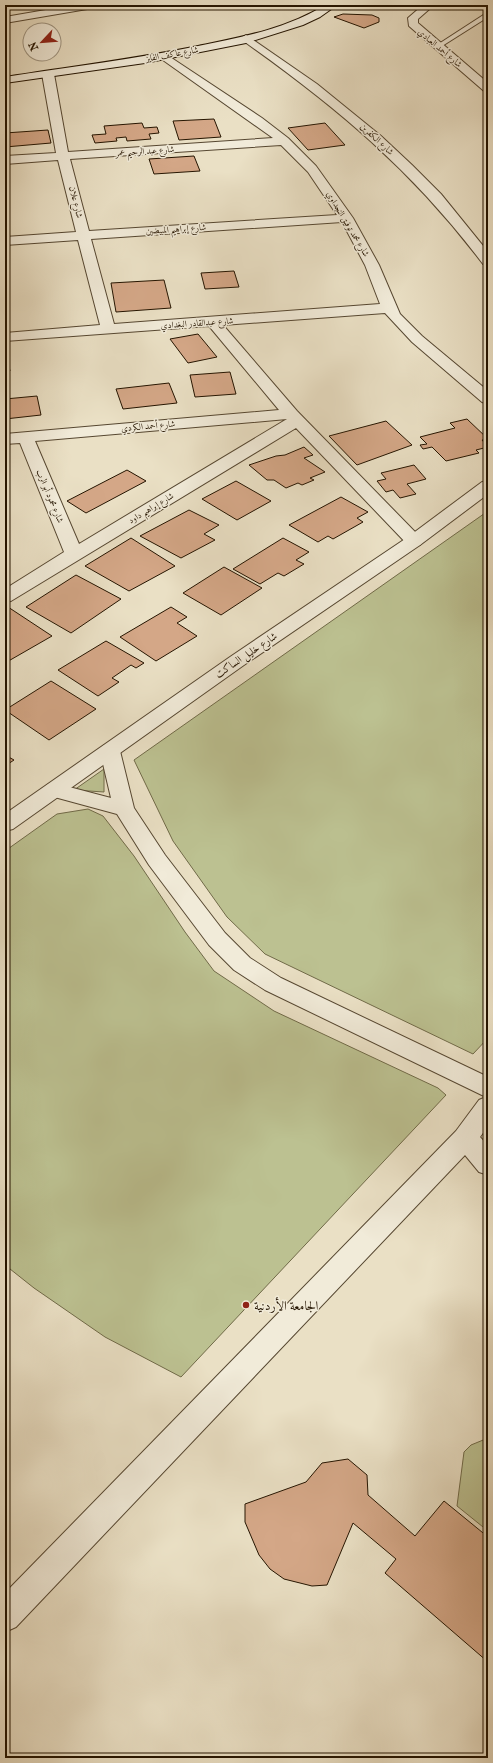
<svg xmlns="http://www.w3.org/2000/svg" width="493" height="1763" font-family="'IM FELL French Canon',Amiri,serif">
  <style>
    .green { fill: #bcc191; stroke: #706a48 }
    .building { fill: #d4a787; stroke: #241400 }
    .lines { fill: none; stroke-linecap: round; stroke-linejoin: round }
    .service-casing { stroke: #564731; stroke-width: 2 }
    .minor-casing { stroke: #564731; stroke-width: 2 }
    .tertiary-casing { stroke: #564731; stroke-width: 2 }
    .secondary-casing { stroke: #241400; stroke-width: 2 }
    .service { fill: #f1ebd9; fill-rule: evenodd }
    .minor { fill: #f1ebd9; fill-rule: evenodd }
    .tertiary { fill: #f1ebd9; fill-rule: evenodd }
    .secondary { fill: #f1ebd9; fill-rule: evenodd }
    .poi-dot { fill: #8f2418; stroke: #f1ebd9; stroke-width: 1.5 }
    .labels { text-anchor: middle; dominant-baseline: central; stroke-width: 3; stroke-linejoin: round; paint-order: stroke }
    .far-street-label { font-size: 9px; fill: #241400; stroke: #f1ebd9 }
    .street-label { font-size: 11px; fill: #241400; stroke: #f1ebd9 }
    .near-poi-label { font-size: 13px; fill: #241400; stroke: #f1ebd9; text-anchor: start }
  </style>
  <rect width="100%" height="100%" fill="#eae0c5"/>
  <filter id="stains"><feTurbulence type="fractalNoise" baseFrequency=".005" numOctaves="4"/><feColorMatrix values="0 0 0 0 .2 0 0 0 0 .09 0 0 0 0 .02 0 0 0 .5 -.17"/></filter>
  <radialGradient id="worn" r=".72"><stop offset=".6" stop-color="#630" stop-opacity="0"/><stop offset="1" stop-color="#630" stop-opacity=".3"/></radialGradient>
  <!-- green -->
  <path class="green" d="M488 511V1038L473 1054 265 954 227 917 173 841 134 760Z
    M104 769V792L74 790Z
    M88 809 103 816 134 856 185 932 214 971 274 1011 438 1088 446 1095 181 1377 105 1337 34 1288 5 1265V1066L7 1064 5 1062V851L57 814Z
    M488 1438V1531L457 1506 464 1452 471 1445Z"/>
  <!-- building -->
  <path class="building" d="M343 14 372 15 379 18V22L364 28 334 17Z
    M214 119 221 137 179 140 173 121Z
    M142 123 144 128 157 127 159 133 149 134 151 139 127 141 126 137 116 138 117 141 95 143 92 135 106 134 104 126Z
    M325 123 345 145 308 150 288 128Z
    M48 130 51 143 5 147V133Z
    M194 156 200 171 154 174 149 159Z
    M234 271 239 287 205 289 201 273Z
    M164 280 171 308 116 312 111 283Z
    M198 334 217 357 188 363 170 339Z
    M5 353H6L10 371H5Z
    M230 372 236 394 195 397 190 375Z
    M169 383 177 403 123 409 116 389Z
    M37 396 41 415 5 419V399Z
    M467 419 488 439 482 440 488 447 476 450 479 453 446 461 432 447 423 449 420 445 427 444 420 437 455 428 450 423Z
    M386 421 412 445 357 465 329 436Z
    M304 447 313 455 304 458 325 472 310 478 314 480 302 485 298 483 286 488 274 480H267L249 465 276 456 285 455Z
    M414 465 426 479 407 484 416 494 400 498 393 490 386 492 377 481 386 479 381 473Z
    M127 470 146 481 86 513 67 501Z
    M236 481 271 501 237 520 202 499Z
    M341 497 368 512 357 518 363 522 333 539 328 536 318 542 289 525Z
    M189 510 219 525 204 534 215 540 181 558 140 536Z
    M131 538 175 566 129 591 85 566Z
    M283 538 309 552 296 560 304 564 284 576 278 573 260 584 233 569Z
    M224 567 262 588 221 615 183 593Z
    M76 575 121 599 71 633 26 607Z
    M8 607 52 636 5 663V608Z
    M171 607 187 617 177 623 197 636 156 661 120 637Z
    M106 641 144 663 136 668 131 665 112 678 119 682 98 696 58 670Z
    M51 681 96 709 49 740 5 710Z
    M5 755 14 760 5 766Z
    M348 1459 367 1475 368 1495 415 1536 444 1501 488 1537V1662L385 1573 396 1559 353 1523 327 1585 312 1586 284 1579 270 1569 259 1555 245 1522V1504L306 1482 322 1463Z"/>
  <g class="lines">
    <defs>
      <path id="service" d="M488 12V17L439 48 434 47Z"/>
      <path id="minor" d="M75 5H98L93 8 5 23V17Z
        M423 5H434L418 19V23L488 83V92L484 91 409 26 408 18Z
        M246 35 317 84 381 136 412 165 441 194 488 252V265L483 264C413 171 337 107 242 40L241 38Z
        M164 53 262 118 288 138 316 166 353 218 379 265 400 314 422 336 488 391V404L482 402 412 342 385 313 223 325 297 411 420 537 423 541 420 545 414 546 408 545 296 428 11 601 5 602V589L64 552 20 443 5 444V434L279 410 209 326 5 341V333L100 325 78 240 5 245V237L76 232 58 160 5 164V156L56 153 42 74 44 72 48 71 54 74 68 152 273 138 160 58 158 56ZM281 145 308 172 337 215 89 231 70 159ZM342 222 365 265 380 304 114 324 91 239ZM287 419 79 544 35 441Z
        M110 744 117 746 120 751 134 808 165 855 225 933 250 958 281 978 488 1077V1126L480 1137 488 1146V1175L479 1172 465 1155 16 1627 5 1632V1593L456 1131 479 1100 486 1097 265 990 234 970 209 945 149 865 117 814 47 795 44 790 47 785 54 783 111 798 100 751 103 746Z"/>
      <path id="tertiary" d="M488 481V494L420 545 244 665 13 829 5 831V814L230 657 408 537 482 482Z"/>
      <path id="secondary" d="M325 5H337L320 17 303 25 246 43 145 63 5 83V77C69 67 134 59 198 46 242 37 286 29 325 5Z"/>
    </defs>
    <!-- service casing -->
    <use href="#service" class="service-casing"/>
    <!-- minor casing -->
    <use href="#minor" class="minor-casing"/>
    <!-- tertiary casing -->
    <use href="#tertiary" class="tertiary-casing"/>
    <!-- secondary casing -->
    <use href="#secondary" class="secondary-casing"/>
    <!-- service -->
    <use href="#service" class="service"/>
    <!-- minor -->
    <use href="#minor" class="minor"/>
    <!-- tertiary -->
    <use href="#tertiary" class="tertiary"/>
    <!-- secondary -->
    <use href="#secondary" class="secondary"/>
  </g>
  <!-- markers -->
  <circle class="poi-dot" cx="246" cy="1305" r="4"/>
  <g class="labels">
    <!-- far-street labels -->
    <g class="far-street-label">
      <text transform="translate(440 48) rotate(40)">شارع أحمد العبادي</text>
      <text transform="translate(172 54) rotate(-10)">شارع عاكف الفايز</text>
      <text transform="translate(377 139) rotate(43)">شارع الكفرين</text>
      <text transform="translate(145 151) rotate(-4)">شارع عبد الرحيم عمر</text>
      <text transform="translate(76 202) rotate(76)">شارع علان</text>
      <text transform="translate(348 224) rotate(59)">شارع محمد توفيق النجداوي</text>
      <text transform="translate(176 229) rotate(-4)">شارع إبراهيم المبيضين</text>
      <text transform="translate(197 323) rotate(-4)">شارع عبدالقادر البغدادي</text>
      <text transform="translate(148 426) rotate(-5)">شارع أحمد الكردي</text>
      <text transform="translate(50 496) rotate(67)">شارع محمود أبو الرب</text>
      <text transform="translate(151 508) rotate(-31)">شارع إبراهيم داود</text>
    </g>
    <!-- street labels -->
    <g class="street-label">
      <text transform="translate(246 655) rotate(-34)">شارع خليل الساكت</text>
    </g>
    <!-- near-poi labels -->
    <g class="near-poi-label">
      <text x="254" y="1305">الجامعة الأردنية</text>
    </g>
  </g>
  <!-- margin -->
  <rect width="493" height="1763" fill="none" stroke="#eae0c5" stroke-width="20"/>
  <rect x="6" y="6" width="481" height="1751" fill="none" stroke="#241400" stroke-width="2"/>
  <rect x="10" y="10" width="473" height="1743" fill="none" stroke="#241400"/>
  <!-- north arrow -->
  <g transform="translate(42 42) rotate(244)"><circle r="19" fill="#f1ebd9" stroke="#9f9582"/>
  <path d="M0-3L7 15L0 10L-7 15Z" fill="#8f2418"/>
  <text y="-6" font-size="11" font-weight="bold" text-anchor="middle" fill="#241400">N</text>
  </g>
  <rect width="100%" height="100%" filter="url(#stains)"/>
  <rect width="100%" height="100%" fill="url(#worn)"/>
</svg>
